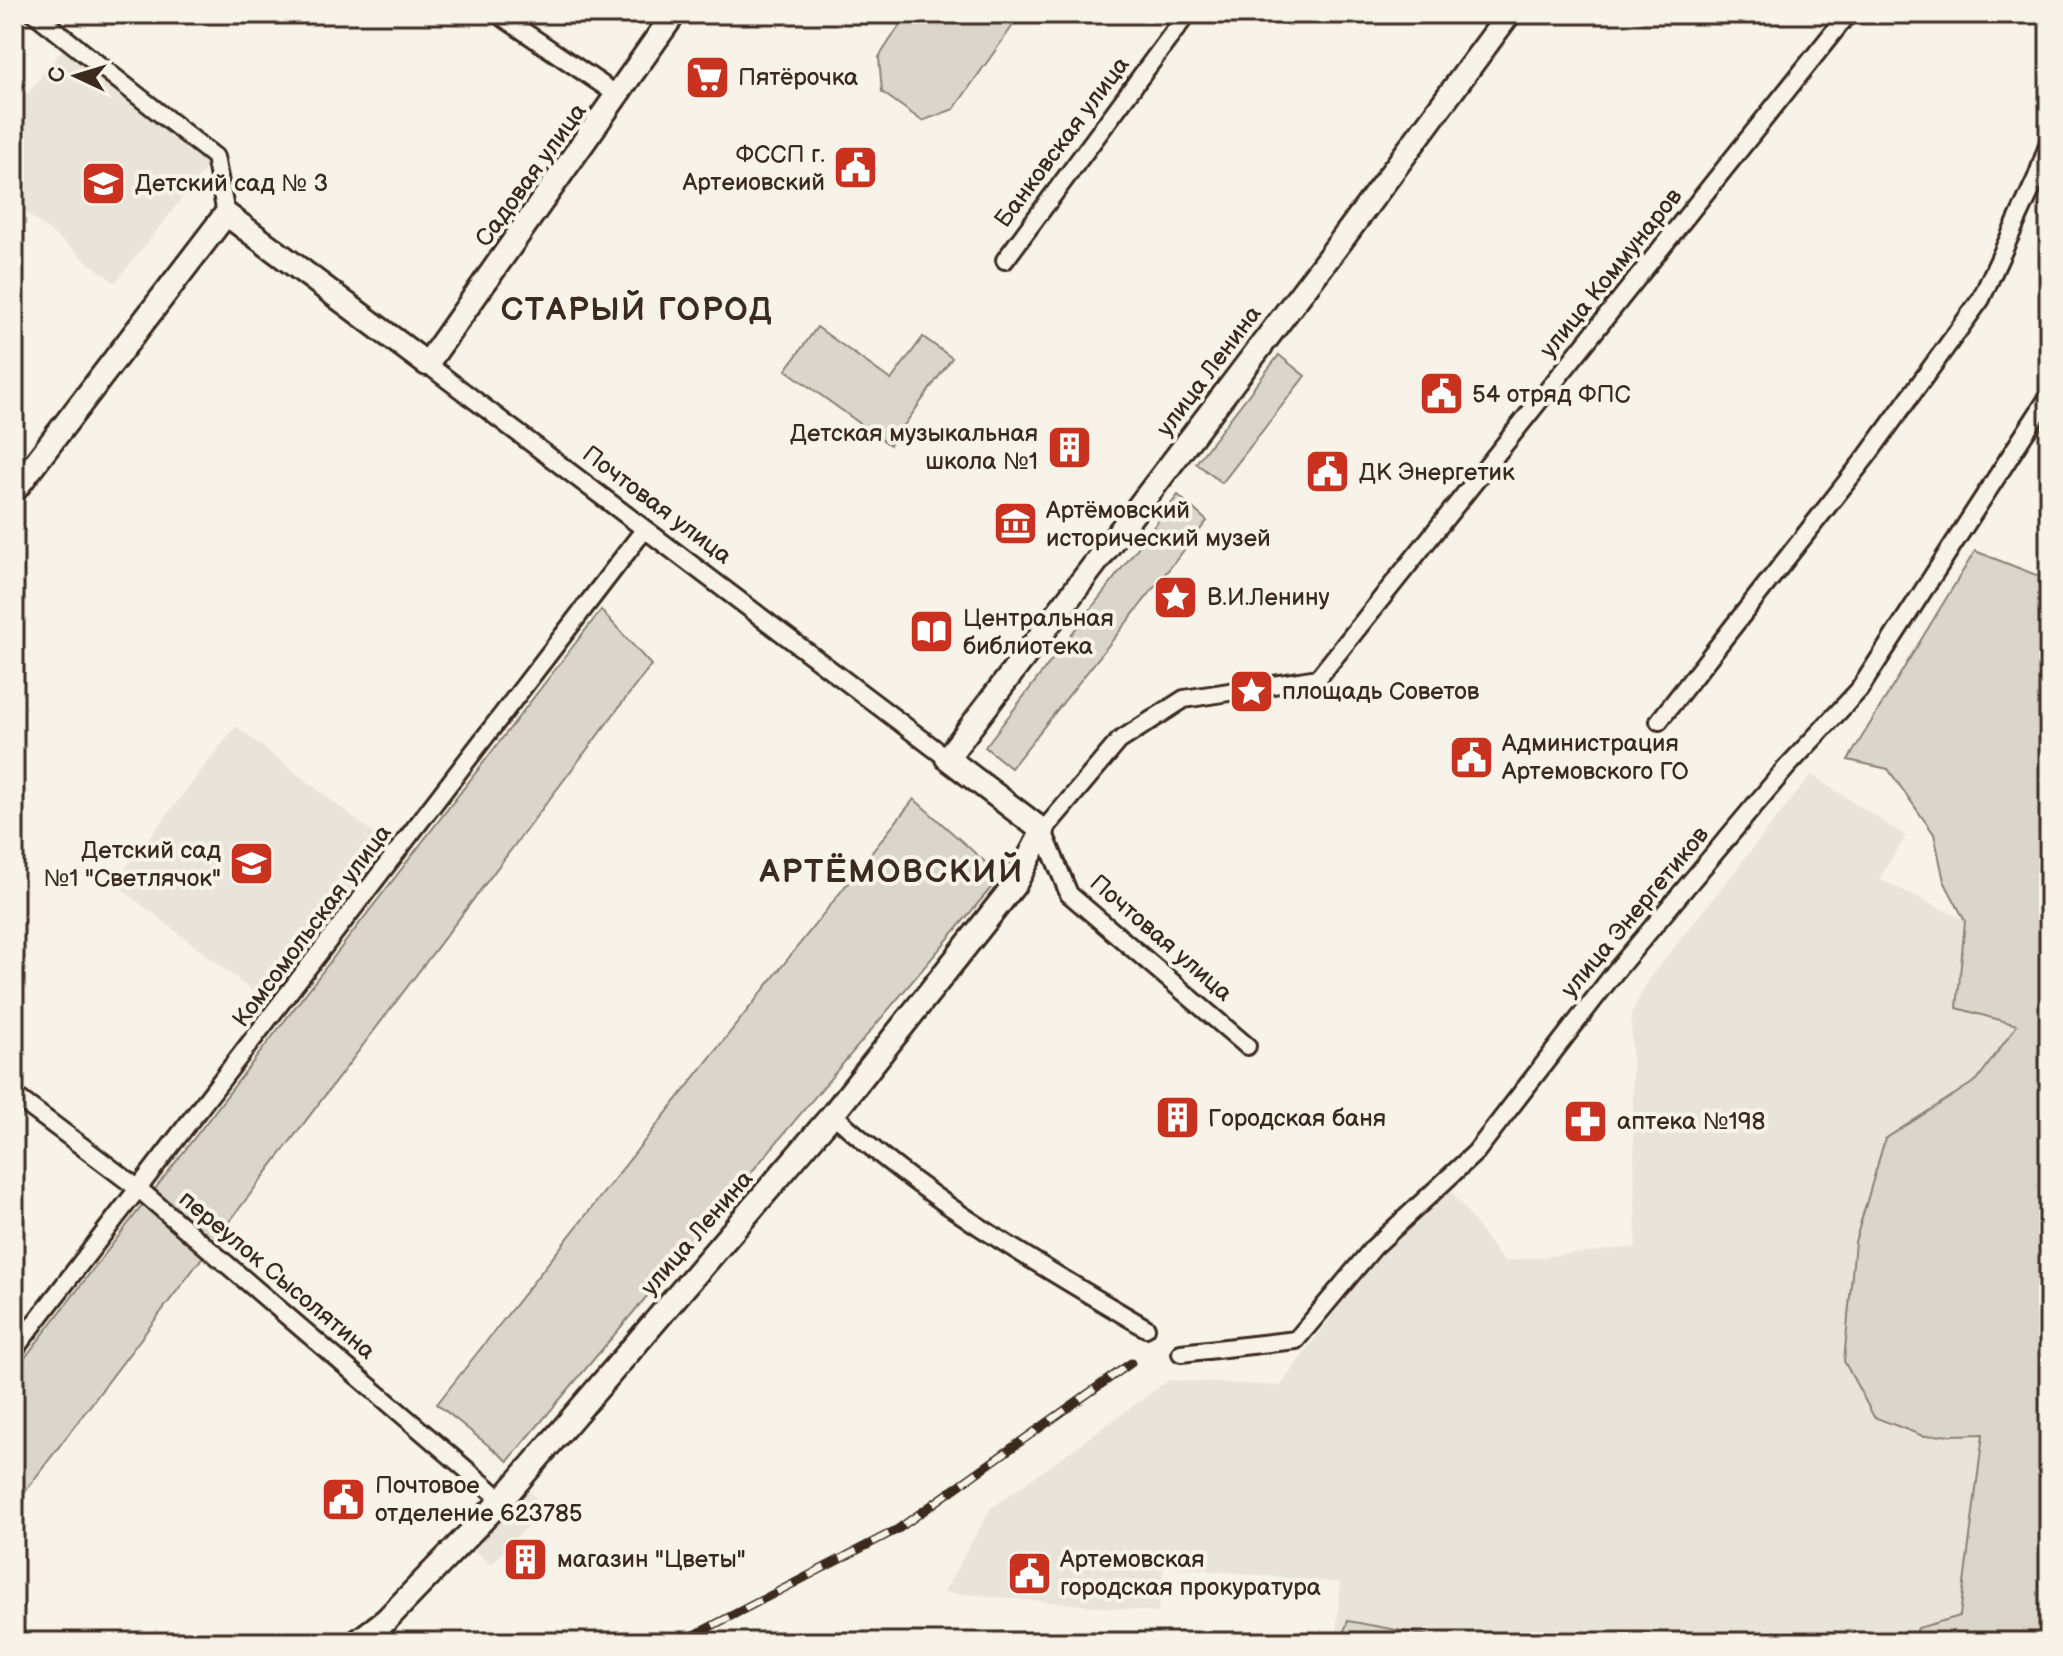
<svg xmlns="http://www.w3.org/2000/svg" width="2063" height="1656" font-family="'Balsamiq Sans',sans-serif">
  <style>
    .built { fill: #e9e4d9 }
    .green { fill: #dbd6cb; stroke: #8b8074; stroke-width: 2 }
    .lines { fill: none; stroke-linecap: round; stroke-linejoin: round }
    .minor-casing { stroke: #3b2a1e; stroke-width: 22 }
    .tertiary-casing { stroke: #3b2a1e; stroke-width: 28 }
    .minor { stroke: #f7f3e8; stroke-width: 16 }
    .tertiary { stroke: #f7f3e8; stroke-width: 22 }
    .rail-casing { stroke: #3b2a1e; stroke-width: 9 }
    .rail { stroke: #f7f3e8; stroke-width: 6; stroke-dasharray: 18; stroke-linecap: butt }
    .labels { text-anchor: middle; dominant-baseline: central; stroke-width: 8; stroke-linejoin: round; paint-order: stroke }
    .poi-label { font-size: 24px; fill: #3b2a1e; stroke: #f7f3e8; text-anchor: start }
    .street-label { font-size: 24px; fill: #3b2a1e; stroke: #f7f3e8 }
    .district-label { font-size: 32px; font-weight: bold; letter-spacing: 2px; fill: #3b2a1e; stroke: #f7f3e8 }
  </style>
  <rect width="100%" height="100%" fill="#f7f3e8"/>
  <filter id="ink" filterUnits="userSpaceOnUse"><feTurbulence type="fractalNoise" baseFrequency=".0125" numOctaves="2"/><feDisplacementMap in="SourceGraphic" scale="16" xChannelSelector="R" yChannelSelector="G"/><feConvolveMatrix kernelMatrix="1 2 1 2 8 2 1 2 1" color-interpolation-filters="sRGB"/></filter>
  <g filter="url(#ink)">
    <!-- built -->
    <path class="built" d="M65 46 211 162 115 283 14 203V111Z
      M236 726 390 846 268 1003 114 883Z
      M1811 775 1906 836 1879 879 2049 960 1964 1642H1336L1340 1583 1164 1566 1158 1612 944 1592 990 1509 1169 1380 1280 1386 1369 1266 1449 1188 1503 1261 1636 1247 1631 1014 1649 979Z
      M526 1488 545 1507 491 1565 469 1546Z"/>
    <!-- green -->
    <path class="green" d="M907 14H1021L954 109 922 121 882 92 879 57Z
      M817 327 891 380 923 337 952 358 890 445 786 370Z
      M1279 355 1305 376 1222 483 1196 463Z
      M1178 495 1207 521 1011 768 985 747Z
      M1975 551 2049 580V1642H1912L1918 1628 1960 1616 1983 1434 1923 1436 1874 1417 1844 1361 1855 1242 1885 1139 1977 1080 2017 1025 1957 1008 1965 921 1944 881 1934 834 1888 769 1848 760Z
      M601 610 651 665 14 1506V1372Z
      M914 799 1001 876 508 1461 437 1404Z
      M1348 1621 1461 1642H1340Z"/>
    <g class="lines">
      <defs>
        <path id="minor" d="M35 14 215 157 226 214
          M498 14 619 96
          M1005 260 1187 14
          M427 364 947 758
          M1659 721 1867 456 1981 299 2037 177 2049 142
          M1247 1046 1069 894 1043 831 1119 741 1184 699 1318 678 1848 14
          M14 1095 140 1190 502 1500
          M833 1114C927 1201 1036 1263 1146 1328
          M14 1350 644 530
          M1181 1353 1296 1340 1373 1248 1476 1152 1615 972 1786 768 1859 690 2049 396"/>
        <path id="tertiary" d="M14 491 226 214 427 364 674 14
          M357 1642 386 1620 502 1500 833 1114 1015 884 1043 831 947 758 1341 241 1509 14"/>
      </defs>
      <!-- minor casing -->
      <use href="#minor" class="minor-casing"/>
      <!-- tertiary casing -->
      <use href="#tertiary" class="tertiary-casing"/>
      <!-- minor -->
      <use href="#minor" class="minor"/>
      <!-- tertiary -->
      <use href="#tertiary" class="tertiary"/>
      <defs>
        <path id="rail" d="M681 1642 898 1529 1131 1363"/>
      </defs>
      <!-- rail casing -->
      <use href="#rail" class="rail-casing"/>
      <!-- rail -->
      <use href="#rail" class="rail"/>
    </g>
  </g>
  <!-- icons -->
  <defs>
    <symbol id="supermarket-square" viewBox="-11 -11 22 22"><rect x="-9" y="-9" width="18" height="18" rx="4" fill="#c8321e" stroke="#f7f3e8"/><path d="M-6-5.5h2.5l.6 2H6L4.5 2H-2.5L-4.4-4H-6ZM-1.5 3.2a1.3 1.3 0 1 0 .1 0ZM3 3.2a1.3 1.3 0 1 0 .1 0Z" fill="#fff"/></symbol>
    <symbol id="civic-square" viewBox="-11 -11 22 22"><rect x="-9" y="-9" width="18" height="18" rx="4" fill="#c8321e" stroke="#f7f3e8"/><path d="M-.6-6.5H3V-4.5H.6V-3L4-1V1h2V6H-6V1h2V-1L-.6-3ZM-1.2 2.5V6h2.4V2.5Z" fill="#fff"/></symbol>
    <symbol id="school-square" viewBox="-11 -11 22 22"><rect x="-9" y="-9" width="18" height="18" rx="4" fill="#c8321e" stroke="#f7f3e8"/><path d="M0-5L7-2L0 1L-7-2ZM-4 1L0 2.5L4 1V4Q0 6-4 4Z" fill="#fff"/></symbol>
    <symbol id="building-square" viewBox="-11 -11 22 22"><rect x="-9" y="-9" width="18" height="18" rx="4" fill="#c8321e" stroke="#f7f3e8"/><path d="M-4-6H4V6H1V3H-1V6H-4ZM-2.5-4.3h1.7v1.8h-1.7ZM.8-4.3h1.7v1.8H.8ZM-2.5-1h1.7V.8h-1.7ZM.8-1h1.7V.8H.8Z" fill="#fff"/></symbol>
    <symbol id="museum-square" viewBox="-11 -11 22 22"><rect x="-9" y="-9" width="18" height="18" rx="4" fill="#c8321e" stroke="#f7f3e8"/><path d="M0-6L6-3V-2H-6V-3ZM-5-1h2V3h-2ZM-1-1h2V3h-2ZM3-1h2V3H3ZM-6 4H6V6H-6Z" fill="#fff"/></symbol>
    <symbol id="sight-square" viewBox="-11 -11 22 22"><rect x="-9" y="-9" width="18" height="18" rx="4" fill="#c8321e" stroke="#f7f3e8"/><path d="M0-6L1.8-2.2L6-1.7L2.9 1.2L3.7 5.4L0 3.3L-3.7 5.4L-2.9 1.2L-6-1.7L-1.8-2.2Z" fill="#fff"/></symbol>
    <symbol id="library-square" viewBox="-11 -11 22 22"><rect x="-9" y="-9" width="18" height="18" rx="4" fill="#c8321e" stroke="#f7f3e8"/><path d="M-6-4Q-3-5.5-.7-3.5V5Q-3 3-6 4ZM6-4Q3-5.5 .7-3.5V5Q3 3 6 4Z" fill="#fff"/></symbol>
    <symbol id="pharmacy-square" viewBox="-11 -11 22 22"><rect x="-9" y="-9" width="18" height="18" rx="4" fill="#c8321e" stroke="#f7f3e8"/><path d="M-2-6h4v4h4v4h-4v4h-4v-4h-4v-4h4Z" fill="#fff"/></symbol>
  </defs>
  <g fill-rule="evenodd">
    <use href="#supermarket-square" x="682" y="52" width="51" height="51"/>
    <use href="#civic-square" x="830" y="142" width="51" height="51"/>
    <use href="#school-square" x="78" y="158" width="51" height="51"/>
    <use href="#civic-square" x="1416" y="368" width="51" height="51"/>
    <use href="#building-square" x="1044" y="422" width="51" height="51"/>
    <use href="#civic-square" x="1302" y="446" width="51" height="51"/>
    <use href="#museum-square" x="990" y="498" width="51" height="51"/>
    <use href="#sight-square" x="1150" y="572" width="51" height="51"/>
    <use href="#library-square" x="906" y="606" width="51" height="51"/>
    <use href="#sight-square" x="1226" y="666" width="51" height="51"/>
    <use href="#civic-square" x="1446" y="732" width="51" height="51"/>
    <use href="#school-square" x="226" y="838" width="51" height="51"/>
    <use href="#building-square" x="1152" y="1092" width="51" height="51"/>
    <use href="#pharmacy-square" x="1560" y="1096" width="51" height="51"/>
    <use href="#civic-square" x="318" y="1474" width="51" height="51"/>
    <use href="#building-square" x="500" y="1534" width="51" height="51"/>
    <use href="#civic-square" x="1004" y="1548" width="51" height="51"/>
  </g>
  <g class="labels">
    <!-- poi labels -->
    <g class="poi-label">
      <text x="738" y="77">Пятёрочка</text>
      <text x="825" y="154" text-anchor="end">ФССП г.<tspan x="825" dy="28">Артеиовский</tspan></text>
      <text x="135" y="183">Детский сад № 3</text>
      <text x="1472" y="394">54 отряд ФПС</text>
      <text x="1038" y="433" text-anchor="end">Детская музыкальная<tspan x="1038" dy="28">школа №1</tspan></text>
      <text x="1359" y="472">ДК Энергетик</text>
      <text x="1046" y="510">Артёмовский<tspan x="1046" dy="28">исторический музей</tspan></text>
      <text x="1207" y="597">В.И.Ленину</text>
      <text x="963" y="618">Центральная<tspan x="963" dy="28">библиотека</tspan></text>
      <text x="1282" y="691">площадь Советов</text>
      <text x="1502" y="743">Администрация<tspan x="1502" dy="28">Артемовского ГО</tspan></text>
      <text x="221" y="850" text-anchor="end">Детский сад<tspan x="221" dy="28">№1 "Светлячок"</tspan></text>
      <text x="1208" y="1118">Городская баня</text>
      <text x="1617" y="1121">аптека №198</text>
      <text x="375" y="1485">Почтовое<tspan x="375" dy="28">отделение 623785</tspan></text>
      <text x="557" y="1559">магазин "Цветы"</text>
      <text x="1060" y="1559">Артемовская<tspan x="1060" dy="28">городская прокуратура</tspan></text>
    </g>
    <!-- street labels -->
    <g class="street-label">
      <text transform="translate(1062 142) rotate(-53)">Банковская улица</text>
      <text transform="translate(531 175) rotate(-54)">Садовая улица</text>
      <text transform="translate(1611 273) rotate(-51)">улица Коммунаров</text>
      <text transform="translate(1209 371) rotate(-53)">улица Ленина</text>
      <text transform="translate(657 505) rotate(37)">Почтовая улица</text>
      <text transform="translate(1635 912) rotate(-50)">улица Энергетиков</text>
      <text transform="translate(312 926) rotate(-53)">Комсомольская улица</text>
      <text transform="translate(1161 938) rotate(41)">Почтовая улица</text>
      <text transform="translate(697 1233) rotate(-49)">улица Ленина</text>
      <text transform="translate(277 1275) rotate(40)">переулок Сысолятина</text>
    </g>
    <!-- district labels -->
    <g class="district-label">
      <text x="637" y="310">СТАРЫЙ ГОРОД</text>
      <text x="892" y="872">АРТЁМОВСКИЙ</text>
    </g>
  </g>
  <!-- margin -->
  <rect width="2063" height="1656" fill="none" stroke="#f7f3e8" stroke-width="48"/>
  <rect x="24" y="24" width="2015" height="1608" fill="none" stroke="#3b2a1e" stroke-width="3" filter="url(#ink)"/>
  <!-- north arrow -->
  <g transform="translate(76 76) rotate(274)" stroke="#f7f3e8" stroke-width="6" paint-order="stroke">
  <path d="M0-6L14 30L0 20L-14 30Z" fill="#3b2a1e"/>
  <text y="-12" font-size="22" font-weight="bold" text-anchor="middle" fill="#3b2a1e">С</text>
  </g>
</svg>
